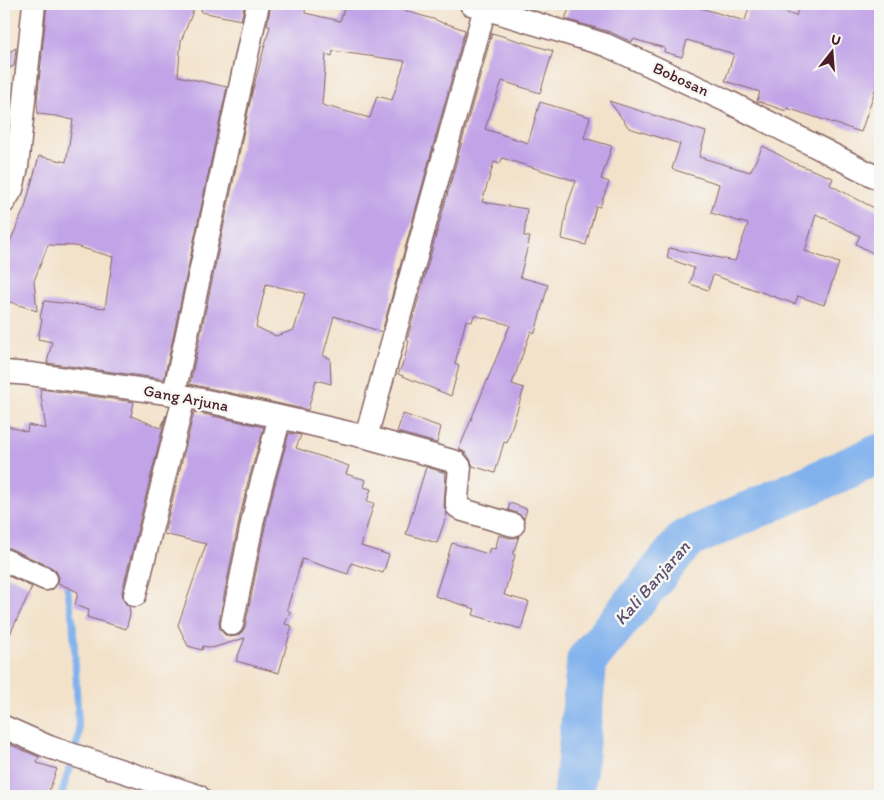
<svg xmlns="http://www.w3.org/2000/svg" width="884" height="800" font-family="Itim,sans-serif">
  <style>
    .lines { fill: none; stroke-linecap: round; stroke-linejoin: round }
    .stream { stroke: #82b2ed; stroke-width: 7 }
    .river { stroke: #82b2ed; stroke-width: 41 }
    .building { fill: #c1a3e7; fill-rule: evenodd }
    .minor-casing { stroke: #856363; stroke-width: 25 }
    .minor { stroke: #fff; stroke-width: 22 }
    .labels { text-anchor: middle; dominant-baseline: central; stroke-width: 5; stroke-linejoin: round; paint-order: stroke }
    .street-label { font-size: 16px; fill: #4a1f2b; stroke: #f6f6f2 }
    .water-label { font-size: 18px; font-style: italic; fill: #5e526f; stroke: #f6f6f2 }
  </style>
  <rect width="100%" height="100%" fill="#f6f6f2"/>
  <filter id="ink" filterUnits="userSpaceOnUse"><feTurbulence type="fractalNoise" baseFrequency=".02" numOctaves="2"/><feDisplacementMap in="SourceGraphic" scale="10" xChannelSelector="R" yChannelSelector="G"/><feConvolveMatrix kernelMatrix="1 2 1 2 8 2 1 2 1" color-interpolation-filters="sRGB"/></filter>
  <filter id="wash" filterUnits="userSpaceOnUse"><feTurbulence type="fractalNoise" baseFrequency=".0096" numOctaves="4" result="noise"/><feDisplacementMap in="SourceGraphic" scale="20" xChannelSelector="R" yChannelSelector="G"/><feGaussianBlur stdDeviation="1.12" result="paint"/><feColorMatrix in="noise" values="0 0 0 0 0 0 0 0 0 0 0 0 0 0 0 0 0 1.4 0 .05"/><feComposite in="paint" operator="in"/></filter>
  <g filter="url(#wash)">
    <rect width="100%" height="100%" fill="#f3e2ca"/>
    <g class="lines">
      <!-- stream -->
      <path class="stream" d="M61 796 79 736 73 622 66 580"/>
      <!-- river -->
      <path class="river" d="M574 796 587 660 686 539 880 454"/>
    </g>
    <g id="blocks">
      <!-- building -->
      <path class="building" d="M47 4H196L181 41 178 76 227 87 164 379 47 363 52 342 38 339 42 319 40 318 44 301 105 308 113 257 75 246 48 245 34 281 37 311 4 300V256L25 207 39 156 66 162 73 120 56 116 38 114 37 101Z
        M202 4H245L241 20 201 12Z
        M271 4H306L305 13 340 21 346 4H383L436 20 445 24V23L465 30 382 332 334 316 323 356 330 358 331 384 316 380 308 410 190 384 252 93 270 26H267ZM333 51 405 61 392 100 377 96 370 118 322 105 326 54 332 56ZM266 284 305 293 294 330 276 336 256 327Z
        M571 4H687L745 21 750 4H758L796 16 800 4H880V75L861 132 787 108 786 111 757 101 760 92 725 81 734 54 687 40 682 57 664 52 665 48 633 39 632 42 610 32 565 19Z
        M492 33 553 51 540 93 502 81 485 129 528 143 540 102 590 117 584 138 612 146 601 179 609 182 600 207 596 206 586 245 562 239 567 206 576 181 502 158 500 164 494 162 482 202 527 209 524 236 530 237 520 277 548 285 535 333 531 331 512 384 524 388 507 443 504 442 495 473 473 466 470 459 466 453 459 449 510 325 474 315 472 322 466 320 455 364 459 366 451 396 398 374 404 361 409 341 407 340Z
        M16 48 14 66 4 70V55Z
        M609 101 706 132 699 157 750 172 763 146 792 162 833 178 830 185 880 211V257L856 244 860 236 816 214 805 251 839 263 824 305 798 296 795 304 713 275 708 290 690 284 694 268 667 258 669 248 735 261 748 224 711 213 719 184 672 169 680 144 629 128Z
        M40 389 134 402 131 416 161 428 166 415 122 592 123 599 126 604 129 606 130 614 126 629 87 617 89 610 75 605 78 592 58 583 59 577 56 571 51 567 9 548 4 547V425L27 432 28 425 46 429Z
        M194 412 264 427 248 482 240 516 219 621 220 629 224 634 229 637 237 636 242 632 245 627 266 522 274 488 289 433 301 435 296 448 349 466 346 474 366 480 364 487 371 489 367 501 374 503 361 546 389 555 383 573 351 563 348 574 302 559 287 609 290 612 285 624 292 626 279 673 236 661 245 638 212 648 203 646 202 650 188 646 178 625 206 544 164 534Z
        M403 414 441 427 437 443 397 432Z
        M426 467 446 473 444 506 447 514 437 543 406 534Z
        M510 503 527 509 524 519 522 516 517 513 508 510Z
        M499 535 510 538H516L519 536 513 554 515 555 504 595 529 602 521 629 473 615 475 609 435 596 452 543 488 554 490 548 495 549Z
        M4 574 32 587 4 647Z
        M4 742 39 757 37 763 57 769 47 796H4Z"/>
    </g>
  </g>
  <g filter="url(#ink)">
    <use href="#blocks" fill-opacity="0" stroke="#856363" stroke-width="1"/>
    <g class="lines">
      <defs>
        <path id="minor" d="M471 4 606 45 727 101 880 179
          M4 202 12 189 17 167 34 4
          M4 372 30 374 174 394 280 417 366 437 456 462 460 467 457 498V506L463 510 513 525
          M174 394 258 4
          M366 437 485 8
          M4 560 46 579
          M135 595 184 397
          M232 624 253 519 261 485 280 417
          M4 727 49 747 198 796"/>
      </defs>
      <!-- minor casing -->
      <use href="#minor" class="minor-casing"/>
      <!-- minor -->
      <use href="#minor" class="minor"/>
    </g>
  </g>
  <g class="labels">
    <!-- street labels -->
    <g class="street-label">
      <text transform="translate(681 79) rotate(25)">Bobosan</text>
      <text transform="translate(186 398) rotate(11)">Gang Arjuna</text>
    </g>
    <!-- water labels -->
    <g class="water-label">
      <text transform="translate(652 583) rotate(-49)">Kali Banjaran</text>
    </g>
  </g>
  <!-- margin -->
  <rect width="884" height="800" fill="none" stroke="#f6f6f2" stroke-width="20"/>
  <!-- north arrow -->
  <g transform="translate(832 52) rotate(17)" stroke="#f6f6f2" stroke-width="4" paint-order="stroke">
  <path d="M0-4L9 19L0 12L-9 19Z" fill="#4a1f2b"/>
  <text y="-8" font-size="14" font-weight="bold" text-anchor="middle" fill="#4a1f2b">U</text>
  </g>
</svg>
